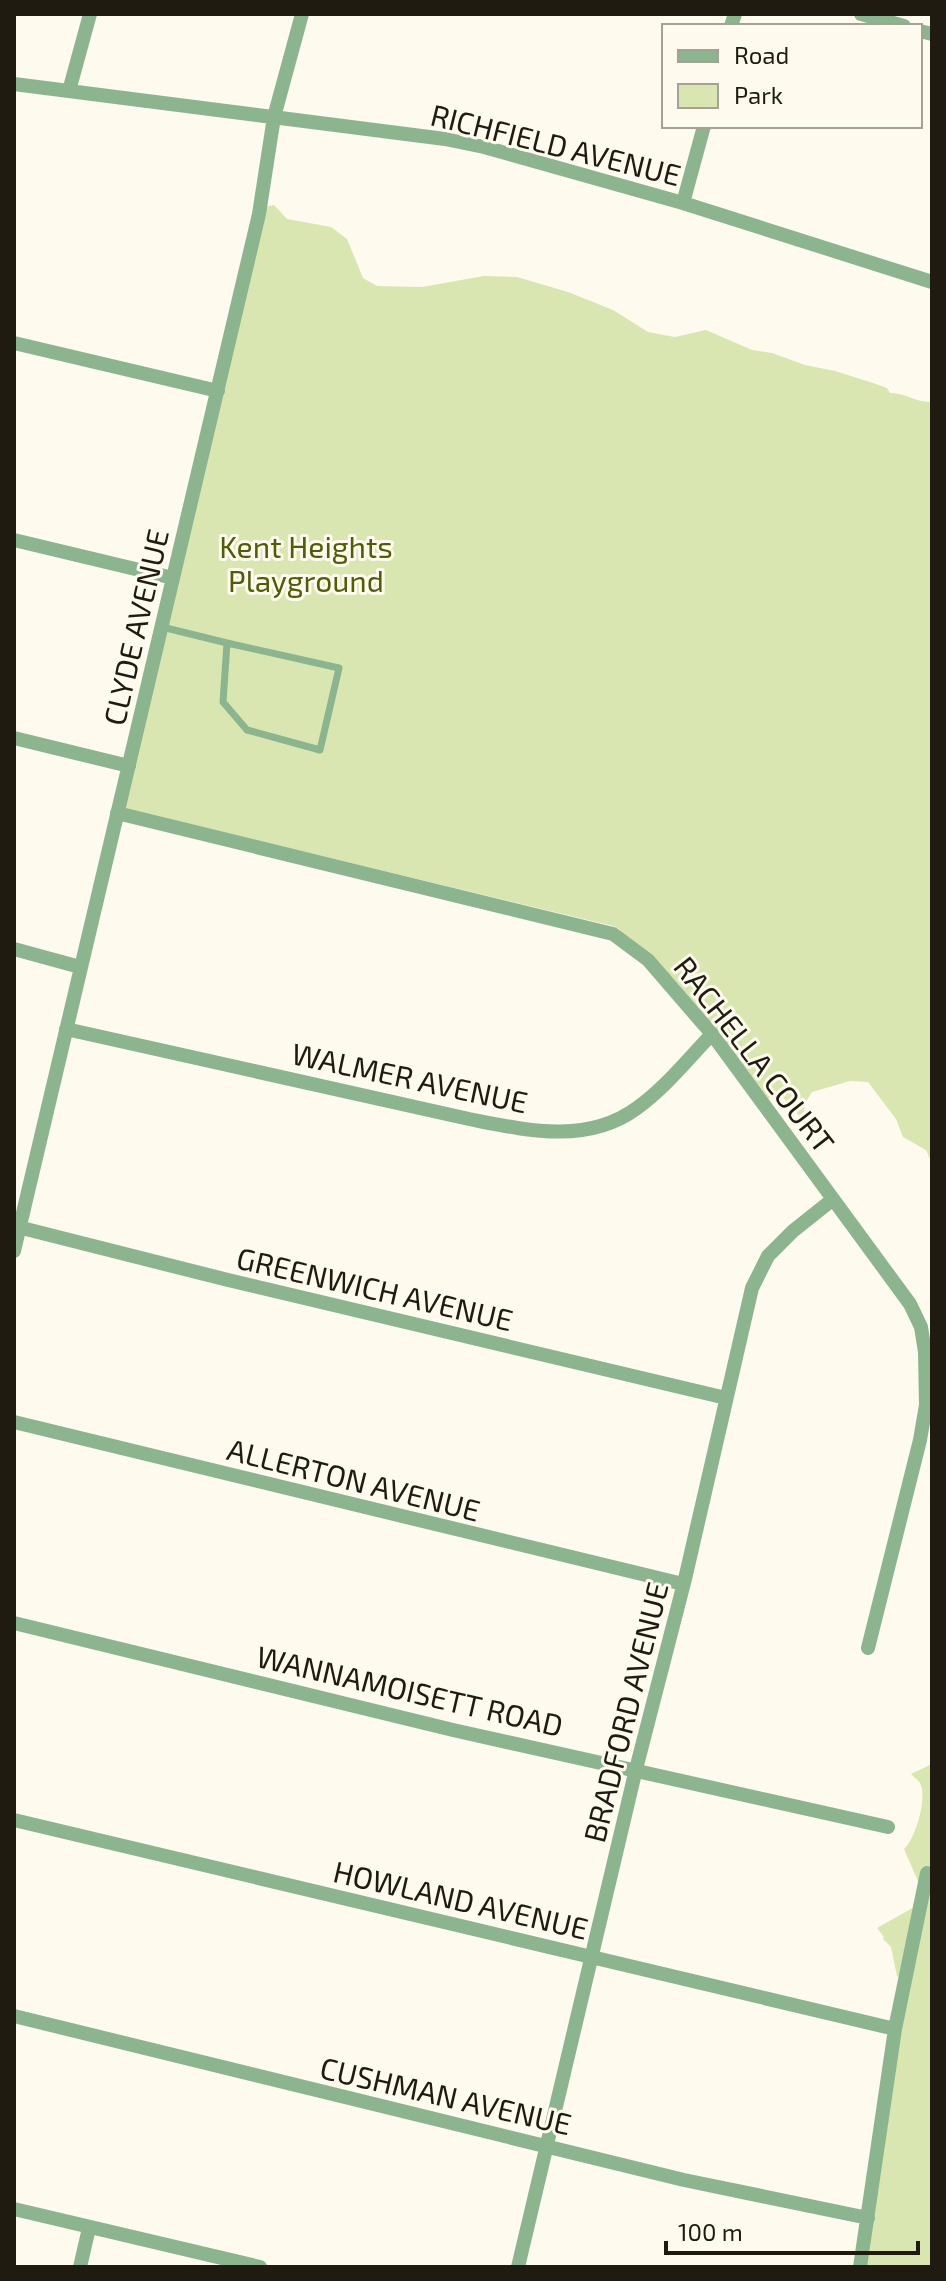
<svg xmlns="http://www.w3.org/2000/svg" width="946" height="2281" font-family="'Exo 2',sans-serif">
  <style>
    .green { fill: #d9e6b2 }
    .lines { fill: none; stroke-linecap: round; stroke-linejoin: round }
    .lane { stroke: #8cb58f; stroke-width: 7 }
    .street { stroke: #8cb58f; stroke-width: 14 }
    .labels { text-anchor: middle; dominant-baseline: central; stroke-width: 6; stroke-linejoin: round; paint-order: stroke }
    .street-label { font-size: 30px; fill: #1f1b10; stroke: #fefaee }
    .park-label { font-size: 30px; fill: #4f5d07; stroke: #fefaee }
  </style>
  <rect width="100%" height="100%" fill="#fefaee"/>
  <!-- green -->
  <path class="green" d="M274 205 287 219 331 227 347 239 363 278 377 286 422 287 484 276 517 277 568 292 613 310 648 332 675 337 706 330 752 350 772 353 805 365 835 371 873 383 887 388 890 393C904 392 914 402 932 402V1163L926 1150 903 1137 896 1119 868 1082 850 1081 812 1092 805 1103 803 1120 779 1093 773 1090 769 1099 764 1100 619 929 613 926 117 807 260 208Z
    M932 1764V2267H858L904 1980 897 1976 891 1947 883 1939 884 1937 877 1928 916 1906 920 1886 904 1849C915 1840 928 1797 920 1783 920 1782 912 1775 911 1774Z"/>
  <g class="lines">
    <!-- lane -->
    <path class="lane" d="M162 627 227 643 223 702 247 730 320 750 339 668 227 643"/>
    <!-- street -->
    <path class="street" d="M861 14 904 26
      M731 26 735 14
      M920 31 932 34
      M14 84 445 139 484 147 683 203 932 282
      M69 91 90 14
      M683 203 704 126
      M14 343 218 391
      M14 540 173 578
      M14 738 129 766
      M117 813 613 934 648 960 712 1034 910 1304 921 1327 925 1352 926 1405 920 1440 868 1648
      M14 949 80 967
      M66 1029 469 1119C525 1130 587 1145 637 1108 665 1088 688 1059 712 1034
      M14 1226 224 1279 726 1398
      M14 1251 259 214 274 117 302 14
      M14 1422 683 1584
      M14 1623 453 1730 888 1827
      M14 1820 895 2029
      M14 2016 684 2180 868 2218
      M14 2209 260 2267
      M80 2267 89 2228
      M518 2267 636 1769 685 1579 752 1288 768 1256 793 1231 832 1200
      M860 2267 895 2029 927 1873"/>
  </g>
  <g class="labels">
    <!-- street labels -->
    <g class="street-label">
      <text transform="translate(556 144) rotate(14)">RICHFIELD AVENUE</text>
      <text transform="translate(135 627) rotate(-77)">CLYDE AVENUE</text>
      <text transform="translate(755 1054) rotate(52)">RACHELLA COURT</text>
      <text transform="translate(410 1077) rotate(12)">WALMER AVENUE</text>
      <text transform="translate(375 1288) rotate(13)">GREENWICH AVENUE</text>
      <text transform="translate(354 1479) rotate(14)">ALLERTON AVENUE</text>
      <text transform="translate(410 1690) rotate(13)">WANNAMOISETT ROAD</text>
      <text transform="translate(625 1712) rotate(-76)">BRADFORD AVENUE</text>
      <text transform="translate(461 1899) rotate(13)">HOWLAND AVENUE</text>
      <text transform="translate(446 2095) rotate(13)">CUSHMAN AVENUE</text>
    </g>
    <!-- park labels -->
    <g class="park-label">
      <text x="306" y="546">Kent Heights<tspan x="306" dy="34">Playground</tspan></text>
    </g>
  </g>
  <!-- border -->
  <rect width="946" height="2281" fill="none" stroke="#1f1b10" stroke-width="32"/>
  <!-- legend -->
  <rect x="662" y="24" width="260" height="104" fill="#fefaee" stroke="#a5a195" stroke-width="2"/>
  <rect x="678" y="50" width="40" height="12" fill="#8cb58f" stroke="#a5a195" stroke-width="2"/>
  <text x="734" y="64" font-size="24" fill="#1f1b10">Road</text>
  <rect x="678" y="84" width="40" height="24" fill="#d9e6b2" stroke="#a5a195" stroke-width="2"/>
  <text x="734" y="104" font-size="24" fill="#1f1b10">Park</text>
  <!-- scale -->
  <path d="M666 2241v12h252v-12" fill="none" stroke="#1f1b10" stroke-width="4"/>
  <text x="678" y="2241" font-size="24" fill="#1f1b10" stroke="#fefaee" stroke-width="6" paint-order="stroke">100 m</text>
</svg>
